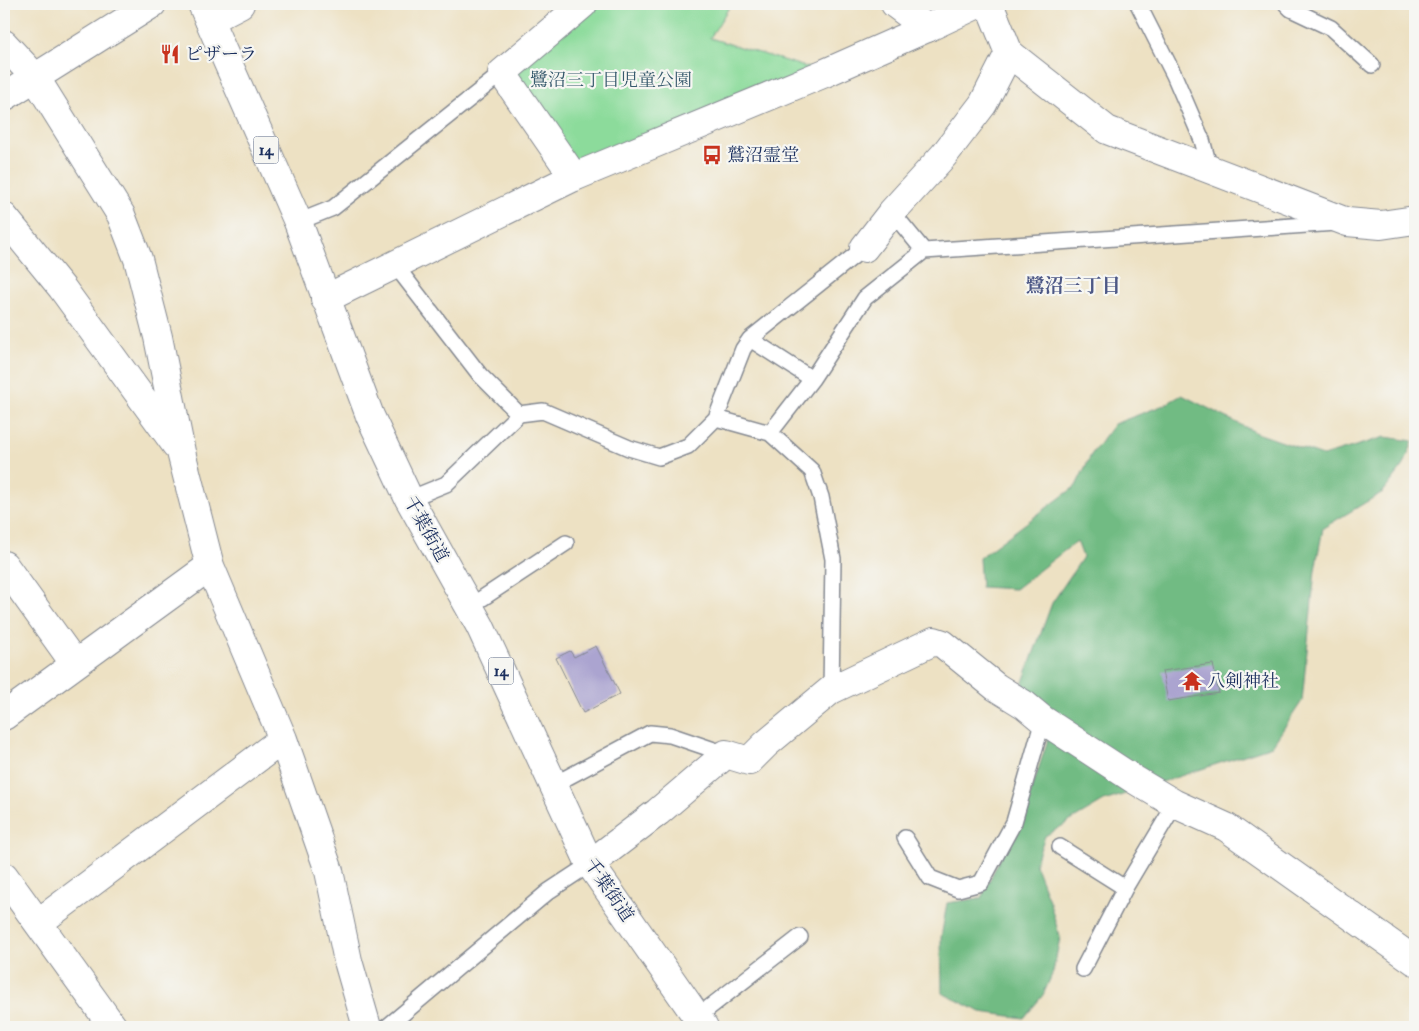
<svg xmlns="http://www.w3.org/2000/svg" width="1419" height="1031" font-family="'IM FELL Double Pica','Noto Serif JP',serif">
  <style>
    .green { fill: #8cdb9b; stroke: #54857c }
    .forest { fill: #71bb83; stroke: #467570 }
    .building { fill: #aba4d0 }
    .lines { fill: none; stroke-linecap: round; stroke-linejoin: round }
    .lane-casing { stroke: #848890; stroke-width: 18 }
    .street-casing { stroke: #848890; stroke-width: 30 }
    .secondary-casing { stroke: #848890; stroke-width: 30 }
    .highway-casing { stroke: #848890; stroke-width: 30 }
    .lane { stroke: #fff; stroke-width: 15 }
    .street { stroke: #fff; stroke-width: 28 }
    .secondary { stroke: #fff; stroke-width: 28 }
    .highway { stroke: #fff; stroke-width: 28 }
    .labels { text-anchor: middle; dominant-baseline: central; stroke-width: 4.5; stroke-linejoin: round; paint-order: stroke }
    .shield { fill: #f6f6f2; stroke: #5d6b8a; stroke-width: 1 }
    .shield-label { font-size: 16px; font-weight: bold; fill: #1b2f5e }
    .poi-label { font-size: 18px; fill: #1b2f5e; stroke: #f6f6f2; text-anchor: start }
    .park-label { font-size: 18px; fill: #375a6d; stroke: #f6f6f2 }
    .street-label { font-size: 18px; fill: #1b2f5e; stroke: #f6f6f2 }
    .neighbourhood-label { font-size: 19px; font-weight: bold; fill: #4d5886; stroke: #f6f6f2 }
  </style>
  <rect width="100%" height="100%" fill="#f6f6f2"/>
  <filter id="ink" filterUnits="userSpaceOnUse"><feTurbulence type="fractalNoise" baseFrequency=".02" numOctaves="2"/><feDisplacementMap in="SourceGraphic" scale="10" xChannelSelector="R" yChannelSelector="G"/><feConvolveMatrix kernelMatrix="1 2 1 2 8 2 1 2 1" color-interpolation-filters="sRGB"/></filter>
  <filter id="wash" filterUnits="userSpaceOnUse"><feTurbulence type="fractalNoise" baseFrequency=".0096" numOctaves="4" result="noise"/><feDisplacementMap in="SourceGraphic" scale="20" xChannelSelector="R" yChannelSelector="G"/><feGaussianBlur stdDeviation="1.12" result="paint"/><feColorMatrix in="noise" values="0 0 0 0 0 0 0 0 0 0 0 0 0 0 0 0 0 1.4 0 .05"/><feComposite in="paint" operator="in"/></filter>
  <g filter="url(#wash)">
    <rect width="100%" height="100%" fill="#ede1c3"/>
    <!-- green -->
    <path class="green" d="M583 4H731L710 38 825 73 574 177 502 73Z"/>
    <!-- forest -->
    <path class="forest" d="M1182 395 1257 433 1323 456 1385 437 1413 441 1404 465 1383 492 1323 528 1315 570 1302 701 1272 746 1104 801 1045 836 1035 864 1050 903 1060 938 1053 972 1043 995 1024 1018 981 1012 942 993 941 938 947 903 981 898 1029 798 1054 721 1027 697 1023 682 1052 603 1083 557 1077 541 1015 589 981 587 979 558 1076 486 1091 455 1114 424 1164 405Z"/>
    <g id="blocks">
      <!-- building -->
      <path class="building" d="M596 646 620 694 583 713 556 658 570 651 574 657Z
        M1213 664 1219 693 1168 701 1162 671Z"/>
    </g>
  </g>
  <g filter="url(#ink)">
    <use href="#blocks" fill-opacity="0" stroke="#848890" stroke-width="1"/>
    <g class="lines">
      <defs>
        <path id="lane" d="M1138 4 1174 75 1202 140 1210 169
          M1286 4 1291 9 1331 28 1372 65
          M892 212 924 251
          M298 222 333 208 502 73
          M395 265 480 375 519 414 543 411 629 448 659 457 688 446 716 418 743 349 750 339 864 248
          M750 339 812 379
          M716 418 770 433 812 471 821 497 833 559 831 690
          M770 433 812 379 865 298 924 251 1336 223
          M409 499 446 484 519 414
          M469 607 566 543
          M553 785 650 733 670 735 726 754
          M905 838 930 878 958 889 981 883 1014 822 1043 720
          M1060 847 1125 888
          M1083 969 1125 888 1175 804
          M697 1017 800 937
          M387 1027 549 891 590 864"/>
        <path id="street" d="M895 4 927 28
          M989 4 1009 53 1107 130 1347 222 1381 225 1415 220
          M209 20 240 4
          M4 44 35 77 121 215 138 259 158 337 181 452 210 566 283 739 329 871 348 961 367 1027
          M4 97 152 4
          M574 177 502 73 583 4
          M4 217 62 288 176 445
          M864 248 892 212 944 155 983 104 1009 53
          M4 565 75 664
          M4 716 210 566
          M590 864 658 812 726 754 749 761 766 744 831 690 934 641 943 644 996 687 1025 705 1043 720 1135 780 1175 804 1226 827 1415 961
          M4 876 113 1027
          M38 923 283 739"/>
        <path id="secondary" d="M325 299 574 177 825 73 927 28 978 4"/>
        <path id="highway" d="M202 4 298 222 370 416 409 499 480 626 590 864 704 1027"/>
      </defs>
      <!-- lane casing -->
      <use href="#lane" class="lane-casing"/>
      <!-- street casing -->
      <use href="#street" class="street-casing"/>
      <!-- secondary casing -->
      <use href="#secondary" class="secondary-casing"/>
      <!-- highway casing -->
      <use href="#highway" class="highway-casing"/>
      <!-- lane -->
      <use href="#lane" class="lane"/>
      <!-- street -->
      <use href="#street" class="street"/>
      <!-- secondary -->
      <use href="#secondary" class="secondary"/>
      <!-- highway -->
      <use href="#highway" class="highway"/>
    </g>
  </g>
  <!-- icons -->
  <defs>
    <symbol id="restaurant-bare" viewBox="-9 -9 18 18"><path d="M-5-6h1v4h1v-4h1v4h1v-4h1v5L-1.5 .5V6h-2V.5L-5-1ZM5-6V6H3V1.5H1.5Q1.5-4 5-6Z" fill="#c8321e" stroke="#f6f6f2" stroke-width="2.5" paint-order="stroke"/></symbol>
    <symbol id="bus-bare" viewBox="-9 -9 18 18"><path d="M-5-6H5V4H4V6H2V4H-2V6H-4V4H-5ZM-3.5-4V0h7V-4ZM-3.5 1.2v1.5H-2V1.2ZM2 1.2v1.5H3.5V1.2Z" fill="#c8321e" stroke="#f6f6f2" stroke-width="2.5" paint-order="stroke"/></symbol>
    <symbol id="temple-bare" viewBox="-9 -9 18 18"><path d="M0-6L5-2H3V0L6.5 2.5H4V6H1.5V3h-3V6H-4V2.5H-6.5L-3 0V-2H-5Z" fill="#c8321e" stroke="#f6f6f2" stroke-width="2.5" paint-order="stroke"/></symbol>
  </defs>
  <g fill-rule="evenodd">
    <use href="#restaurant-bare" x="156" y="40" width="28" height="28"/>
    <use href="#bus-bare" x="698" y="141" width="28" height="28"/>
    <use href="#temple-bare" x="1178" y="667" width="28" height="28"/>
  </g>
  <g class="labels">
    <!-- shield labels -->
    <g class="shield">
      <rect x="253.5" y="136.5" width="25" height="27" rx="4"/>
      <rect x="488.5" y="657.5" width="25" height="27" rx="4"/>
    </g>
    <g class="shield-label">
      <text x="266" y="150">14</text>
      <text x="501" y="671">14</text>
    </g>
    <!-- poi labels -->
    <g class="poi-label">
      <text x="185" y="54">ピザーラ</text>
      <text x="727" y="155">鷲沼霊堂</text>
      <text x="1207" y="681">八剣神社</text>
    </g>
    <!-- park labels -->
    <g class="park-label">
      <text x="611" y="80">鷺沼三丁目児童公園</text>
    </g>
    <!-- street labels -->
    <g class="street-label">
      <text transform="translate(426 529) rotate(61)">千葉街道</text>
      <text transform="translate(609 890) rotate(56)">千葉街道</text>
    </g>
    <!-- neighbourhood labels -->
    <g class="neighbourhood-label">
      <text x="1073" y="286">鷺沼三丁目</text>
    </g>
  </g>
  <!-- margin -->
  <rect width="1419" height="1031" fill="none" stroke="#f6f6f2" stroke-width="20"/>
</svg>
